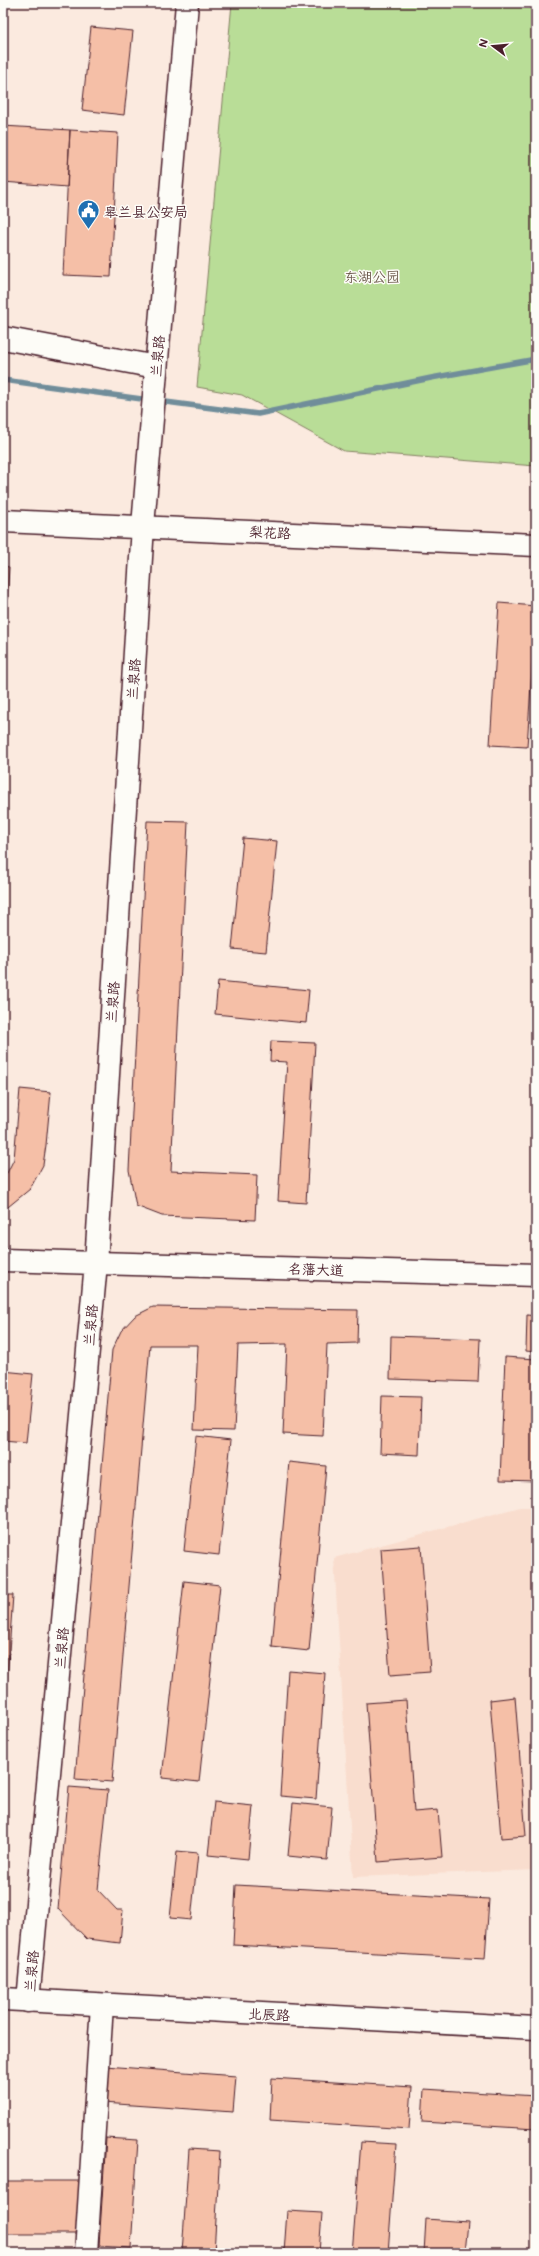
<svg xmlns="http://www.w3.org/2000/svg" width="539" height="2256" font-family="Mali,'LXGW WenKai TC',sans-serif">
  <style>
    .built { fill: #f9ddce }
    .green { fill: #b9dd97; stroke: #827e61 }
    .lines { fill: none; stroke-linecap: round; stroke-linejoin: round }
    .stream { stroke: #6f8d9a; stroke-width: 5.5 }
    .building { fill: #f5bfa7; stroke: #4a1f2b }
    .minor-casing { stroke: #4a1f2b; stroke-width: 25 }
    .major-casing { stroke: #4a1f2b; stroke-width: 25 }
    .minor { stroke: #fdfcf7; stroke-width: 22 }
    .major { stroke: #fdfcf7; stroke-width: 22 }
    .labels { text-anchor: middle; dominant-baseline: central; stroke-width: 3; stroke-linejoin: round; paint-order: stroke }
    .poi-label { font-size: 14px; fill: #4a1f2b; stroke: #fdfcf7; text-anchor: start }
    .park-label { font-size: 14px; fill: #6b584b; stroke: #fdfcf7 }
    .street-label { font-size: 14px; fill: #4a1f2b; stroke: #fdfcf7 }
  </style>
  <rect width="100%" height="100%" fill="#fbeadf"/>
  <filter id="ink" filterUnits="userSpaceOnUse"><feTurbulence type="fractalNoise" baseFrequency=".025" numOctaves="2"/><feDisplacementMap in="SourceGraphic" scale="8" xChannelSelector="R" yChannelSelector="G"/><feConvolveMatrix kernelMatrix="1 2 1 2 8 2 1 2 1" color-interpolation-filters="sRGB"/></filter>
  <g filter="url(#ink)">
    <!-- built -->
    <path class="built" d="M520 1507H536V1870L353 1877 334 1558Z"/>
    <!-- green -->
    <path class="green" d="M232 3H536V466L344 451 242 395 197 387Z"/>
    <g class="lines">
      <!-- stream -->
      <path class="stream" d="M3 380 149 400
        M158 401 258 414 431 378 536 359"/>
    </g>
    <!-- building -->
    <path class="building" d="M91 27 133 31 124 115 82 110Z
      M3 126 70 130 67 187 3 182Z
      M70 130 118 133 111 277 63 275Z
      M3 566 9 567 7 602H3Z
      M499 603 536 606 527 747 490 745Z
      M147 821 188 822 171 1171 257 1175 255 1220 162 1216 136 1206 129 1170Z
      M243 838 277 841 266 952 232 949Z
      M218 981 309 990 306 1023 215 1014Z
      M271 1041 315 1043 306 1203 278 1201 287 1062 270 1061Z
      M20 1089 51 1092 46 1145 43 1165 30 1189 3 1211V1174L7 1173 14 1159Z
      M153 1307 358 1310 357 1343 327 1344 323 1436 283 1434 287 1344 238 1345 234 1431 194 1430 198 1345H150L112 1782 75 1779 112 1350 121 1331 135 1316Z
      M527 1315 536 1316V1352L526 1351Z
      M391 1336 480 1339 478 1382 390 1379Z
      M505 1357 536 1359V1481L500 1480Z
      M3 1371 33 1374 26 1443 3 1441Z
      M382 1396 421 1397 419 1455 380 1453Z
      M196 1436 231 1440 219 1555 184 1551Z
      M289 1462 326 1466 309 1651 272 1647Z
      M421 1546 430 1672 390 1675 381 1549Z
      M184 1581 220 1585 199 1782 162 1778Z
      M3 1595H13L4 1722 3 1721Z
      M288 1670 325 1673 316 1799 280 1796Z
      M515 1697 526 1836 501 1838 490 1700Z
      M406 1700 414 1812 438 1810 442 1857 378 1862 366 1703Z
      M69 1787 108 1790 98 1890 117 1910H123L120 1943 87 1939 58 1909Z
      M214 1802 253 1806 248 1859 208 1855Z
      M293 1803 332 1807 327 1860 288 1856Z
      M177 1851 198 1853 191 1920 170 1918Z
      M236 1885 489 1899 485 1959 233 1945Z
      M106 2066 236 2076 233 2112 103 2103Z
      M272 2078 412 2087 409 2129 270 2120Z
      M424 2089 536 2096V2129L422 2122Z
      M106 2138 138 2140 131 2248 99 2246Z
      M361 2142 396 2144 388 2253H352Z
      M189 2149 220 2151 214 2253H182Z
      M3 2181H84V2234H3Z
      M287 2211 322 2213 319 2253H284Z
      M426 2219 468 2222 465 2253H424Z
      M503 2250 536 2251V2253H503Z"/>
    <g class="lines">
      <defs>
        <path id="minor" d="M3 338 156 367
          M3 1260 96 1263
          M28 2001 96 1263 143 526 187 3
          M86 2253 102 2005"/>
        <path id="major" d="M3 521 536 545
          M96 1263 536 1275
          M3 1999 536 2028"/>
      </defs>
      <!-- minor casing -->
      <use href="#minor" class="minor-casing"/>
      <!-- major casing -->
      <use href="#major" class="major-casing"/>
      <!-- minor -->
      <use href="#minor" class="minor"/>
      <!-- major -->
      <use href="#major" class="major"/>
    </g>
  </g>
  <!-- icons -->
  <defs>
    <symbol id="civic-pin" viewBox="-11 -11 22 30"><path d="M0 17L-7.5 6A9.5 9.5 0 1 1 7.5 6Z" fill="#1f6fb2" stroke="#fdfcf7"/><path d="M-.6-6.5H3V-4.5H.6V-3L4-1V1h2V6H-6V1h2V-1L-.6-3ZM-1.2 2.5V6h2.4V2.5Z" fill="#fff"/></symbol>
  </defs>
  <g fill-rule="evenodd">
    <use href="#civic-pin" x="76" y="198" width="25" height="34"/>
  </g>
  <g class="labels">
    <!-- poi labels -->
    <g class="poi-label">
      <text x="104" y="211">皋兰县公安局</text>
    </g>
    <!-- park labels -->
    <g class="park-label">
      <text x="372" y="276">东湖公园</text>
    </g>
    <!-- street labels -->
    <g class="street-label">
      <text transform="translate(157 356) rotate(-85)">兰泉路</text>
      <text transform="translate(270 532) rotate(3)">梨花路</text>
      <text transform="translate(133 679) rotate(-86)">兰泉路</text>
      <text transform="translate(112 1002) rotate(-86)">兰泉路</text>
      <text transform="translate(316 1269) rotate(2)">名藩大道</text>
      <text transform="translate(90 1325) rotate(-85)">兰泉路</text>
      <text transform="translate(61 1648) rotate(-85)">兰泉路</text>
      <text transform="translate(31 1971) rotate(-85)">兰泉路</text>
      <text transform="translate(269 2014) rotate(3)">北辰路</text>
    </g>
  </g>
  <!-- margin -->
  <rect width="539" height="2256" fill="none" stroke="#fdfcf7" stroke-width="16"/>
  <rect x="8" y="8" width="523" height="2240" fill="none" stroke="#4a1f2b" stroke-width="1.5" filter="url(#ink)"/>
  <!-- north arrow -->
  <g transform="translate(493 46) rotate(286)" stroke="#fdfcf7" stroke-width="3" paint-order="stroke">
  <path d="M0-3L7 15L0 10L-7 15Z" fill="#4a1f2b"/>
  <text y="-6" font-size="11" font-weight="bold" text-anchor="middle" fill="#4a1f2b">N</text>
  </g>
</svg>
